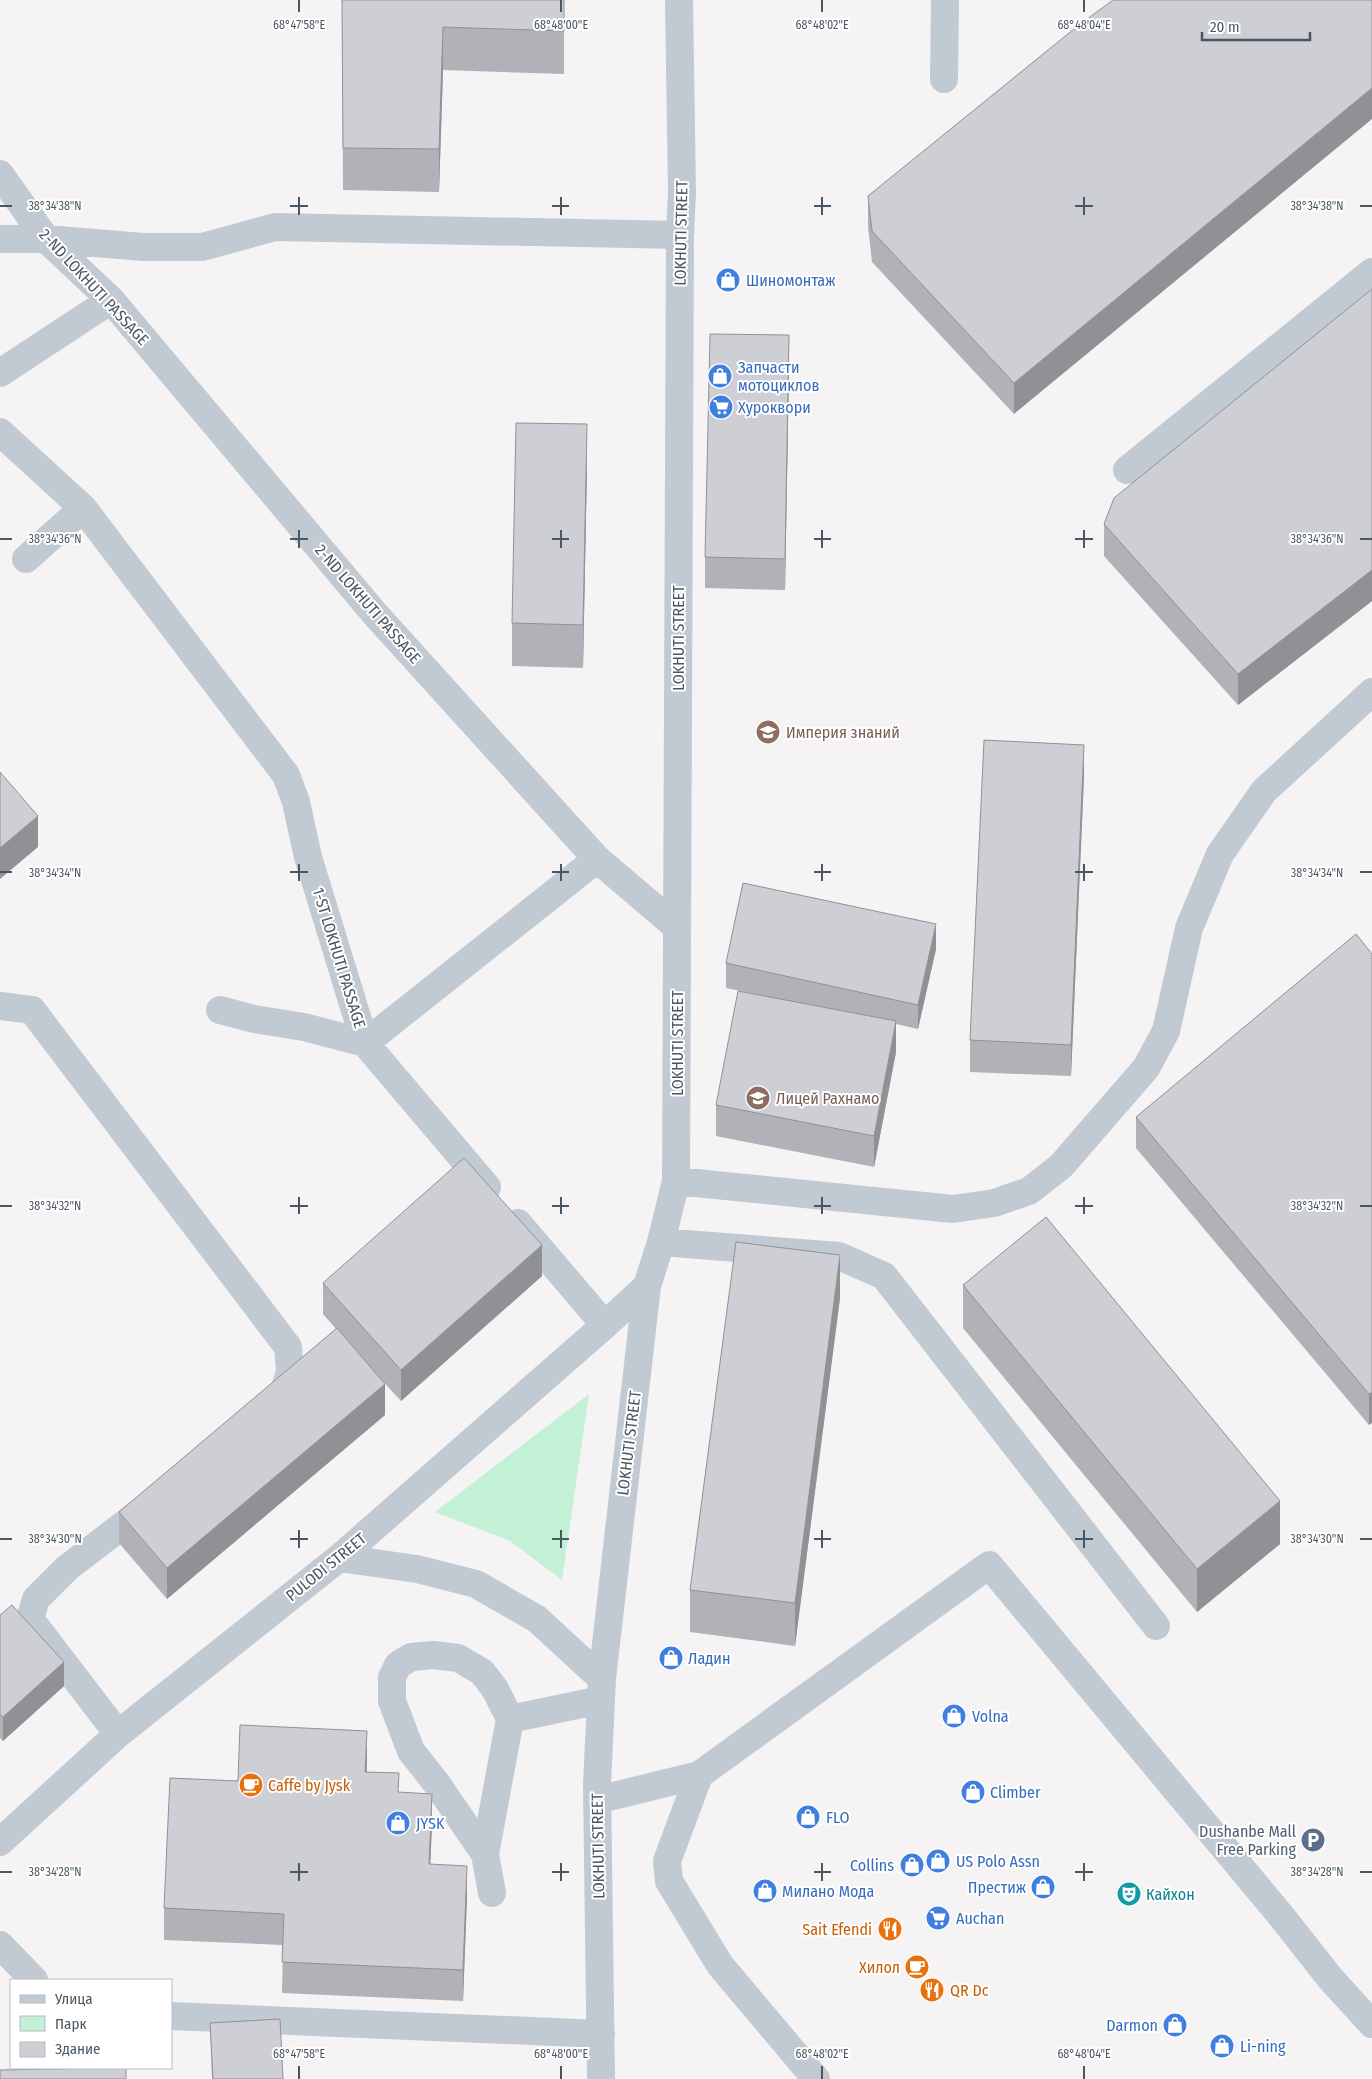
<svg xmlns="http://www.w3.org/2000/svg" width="1372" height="2079" font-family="'Fira Sans Condensed',sans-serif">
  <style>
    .green { fill: #c3f1d5 }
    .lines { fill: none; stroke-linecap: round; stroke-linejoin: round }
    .minor { stroke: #c1cad2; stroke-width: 28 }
    .wall { fill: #b0b2b7 }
    .shaded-wall { fill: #909195 }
    .building { fill: #cdcfd5; stroke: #909195 }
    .ticks { fill: none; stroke: #4a5661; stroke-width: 2 }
    .labels { text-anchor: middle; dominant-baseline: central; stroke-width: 4; stroke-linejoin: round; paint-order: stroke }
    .street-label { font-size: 16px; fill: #4a5661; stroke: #fff }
    .shop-label { font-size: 16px; fill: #366cbe; stroke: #fff; text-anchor: start }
    .education-label { font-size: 16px; fill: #785e54; stroke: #fff; text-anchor: start }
    .food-label { font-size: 16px; fill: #c56008; stroke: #fff; text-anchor: start }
    .service-label { font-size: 16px; fill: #4e5e75; stroke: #fff; text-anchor: end }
    .culture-label { font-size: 16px; fill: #0d838f; stroke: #fff; text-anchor: start }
    .ticks-label { font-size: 12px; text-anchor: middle; fill: #4a5661; stroke: #fff; stroke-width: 4; stroke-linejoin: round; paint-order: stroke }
  </style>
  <rect width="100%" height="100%" fill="#f5f3f3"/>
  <!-- green -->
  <path class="green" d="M589 1394 562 1580 510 1541 435 1512Z"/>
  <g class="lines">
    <!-- minor -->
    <path class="minor" d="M944 79 945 0
      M0 174 46 239 111 300 375 614 597 859 677 927
      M0 239H46L143 247H202L275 227 680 235
      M0 373 111 300
      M0 432 83 508 286 775 296 802 308 857 365 1043 487 1187
      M1127 470 1372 272
      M26 559 83 508
      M0 1006 32 1010 288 1347 290 1372 280 1404
      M220 1010 254 1019 304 1027 365 1043 597 859
      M676 1181 953 1209 994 1203 1029 1191 1061 1166 1146 1068 1166 1031 1189 928 1220 854 1264 791 1372 692
      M518 1223 605 1325
      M661 1242 839 1256 884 1276 1156 1626
      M339 1558 417 1569 476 1584 537 1619 602 1679
      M510 1719 601 1700
      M118 1734 30 1619 36 1599 67 1568 148 1506
      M699 1775 667 1861 669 1881 720 1965 816 2079
      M597 1800 699 1775 989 1565 1282 1917 1330 1978 1372 2024
      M0 1842 118 1734 339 1558 605 1325 647 1286
      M485 1854 437 1784 411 1751 392 1701V1677L398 1665 411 1657 433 1655 458 1658 482 1672 495 1689 510 1719 485 1854 492 1893
      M0 1945 34 1980
      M171 2016 601 2034
      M601 2079 597 1784 602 1679 647 1286 661 1242 676 1181 680 235 682 192 679 0"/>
  </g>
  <!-- wall -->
  <path class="wall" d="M342 0H564V74L443 70 439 192 343 190Z
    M1079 25 1014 414 872 262 868 227V196Z
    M1372 289V601L1238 705 1104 556V524Z
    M789 367 785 590 705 588V557Z
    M587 467 583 668 512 666V623Z
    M1084 776 1071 1076 970 1072V1040Z
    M936 949 918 1029 896 1024V1052L874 1167 716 1136V1105L760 995 726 988V963Z
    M1372 954 1369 1425 1136 1148V1117Z
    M542 1276 401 1401 378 1376 385 1415 167 1599 119 1543V1512L336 1329 323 1314V1283Z
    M963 1285 1280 1544 1197 1612 963 1328Z
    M840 1298 795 1646 690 1632V1590Z
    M0 1615 64 1686 3 1741 0 1738Z
    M367 1763V1772L399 1792 432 1825 430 1864 467 1897 463 2001 282 1993 283 1945 164 1940V1908L238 1781Z
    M210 2023 283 2079H212Z"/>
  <!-- shaded-wall -->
  <path class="shaded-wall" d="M443 27V70L439 192V149Z
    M1372 88V119L1014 414V383Z
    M789 335V367L785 590V559Z
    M587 424V467L583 668V625Z
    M1372 570V601L1238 705V674Z
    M1084 745V776L1071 1076V1045Z
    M38 816V847L0 879V848Z
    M936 924V949L918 1029V1005Z
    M896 1021V1052L874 1167V1136Z
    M542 1245V1276L401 1401V1370Z
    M840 1255V1298L795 1646V1603Z
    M385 1384V1415L167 1599V1568Z
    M1372 1392V1423L1369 1425V1394Z
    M1280 1501V1544L1197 1612V1569Z
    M64 1662V1686L3 1741V1717Z
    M367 1731V1763L365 1803V1772Z
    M432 1794V1825L429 1895V1864Z
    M467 1866V1897L463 2001V1970Z"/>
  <!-- building -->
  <path class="building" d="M342 0H564V31L443 27 439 149 343 148Z
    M1113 0H1372V88L1014 383 872 231 868 196 1079 25Z
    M1372 289V570L1238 674 1104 524 1114 498Z
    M710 334 789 335 785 559 705 557Z
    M516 423 587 424 583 625 512 623Z
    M984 740 1084 745 1071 1045 970 1040Z
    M0 772 38 816 0 848Z
    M743 883 936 924 918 1005 726 963Z
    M1356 934 1372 954V1392L1369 1394 1136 1117Z
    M738 991 896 1021 874 1136 716 1105Z
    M464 1158 542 1245 401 1370 323 1283Z
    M1046 1217 1280 1501 1197 1569 963 1285Z
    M736 1242 840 1255 795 1603 690 1590Z
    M337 1328 385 1384 167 1568 119 1512Z
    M12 1605 64 1662 3 1717 0 1714V1615Z
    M240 1725 367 1731 365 1772 399 1773 398 1792 432 1794 429 1864 467 1866 463 1970 282 1962 284 1914 164 1908 170 1778 238 1781Z
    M280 2019 283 2079H213L210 2023Z
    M102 2068H126V2079H0V2070Z"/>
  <!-- ticks -->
  <path class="ticks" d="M299 0V12M561 0V12M822 0V12M1084 0V12M299 197V215M561 197V215M822 197V215M1084 197V215M0 206H12M290 206H308M552 206H569M814 206H831M1075 206H1093M1360 206H1372M299 530V548M561 530V548M822 530V548M1084 530V548M0 539H12M290 539H308M552 539H569M814 539H831M1075 539H1093M1360 539H1372M299 864V881M561 864V881M822 864V881M1084 864V881M0 872H12M290 872H308M552 872H569M814 872H831M1075 872H1093M1360 872H1372M299 1197V1214M561 1197V1214M822 1197V1214M1084 1197V1214M0 1206H12M290 1206H308M552 1206H569M814 1206H831M1075 1206H1093M1360 1206H1372M299 1530V1548M561 1530V1548M822 1530V1548M1084 1530V1548M0 1539H12M290 1539H308M552 1539H569M814 1539H831M1075 1539H1093M1360 1539H1372M299 1863V1881M561 1863V1881M822 1863V1881M1084 1863V1881M0 1872H12M290 1872H308M552 1872H569M814 1872H831M1075 1872H1093M1360 1872H1372M299 2066V2079M561 2066V2079M822 2066V2079M1084 2066V2079"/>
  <!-- icons -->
  <defs>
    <symbol id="shop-disc" viewBox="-11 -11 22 22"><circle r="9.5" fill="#3f7fe0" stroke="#fff"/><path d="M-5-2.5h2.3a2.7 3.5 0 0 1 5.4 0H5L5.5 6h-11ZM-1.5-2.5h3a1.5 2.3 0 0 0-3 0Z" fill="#fff"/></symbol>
    <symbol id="supermarket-disc" viewBox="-11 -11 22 22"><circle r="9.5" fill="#3f7fe0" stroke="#fff"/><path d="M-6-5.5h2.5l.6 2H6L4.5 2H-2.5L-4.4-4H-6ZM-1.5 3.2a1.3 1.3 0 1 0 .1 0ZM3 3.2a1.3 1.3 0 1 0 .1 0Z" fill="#fff"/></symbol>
    <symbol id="school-disc" viewBox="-11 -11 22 22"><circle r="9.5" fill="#8d6e63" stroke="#fff"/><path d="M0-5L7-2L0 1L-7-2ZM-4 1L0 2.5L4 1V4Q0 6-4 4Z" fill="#fff"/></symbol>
    <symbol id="cafe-disc" viewBox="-11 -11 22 22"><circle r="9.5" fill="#e8710a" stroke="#fff"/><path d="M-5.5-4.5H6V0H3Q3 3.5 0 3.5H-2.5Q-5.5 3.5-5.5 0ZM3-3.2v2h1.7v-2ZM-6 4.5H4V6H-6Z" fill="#fff"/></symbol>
    <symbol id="parking-disc" viewBox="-11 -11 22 22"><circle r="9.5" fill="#5c6f8a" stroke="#fff"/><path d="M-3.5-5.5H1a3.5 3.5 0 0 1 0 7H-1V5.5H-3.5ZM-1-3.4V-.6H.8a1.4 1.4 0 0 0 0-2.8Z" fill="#fff"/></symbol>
    <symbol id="theatre-disc" viewBox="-11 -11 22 22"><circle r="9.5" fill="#0f9aa8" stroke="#fff"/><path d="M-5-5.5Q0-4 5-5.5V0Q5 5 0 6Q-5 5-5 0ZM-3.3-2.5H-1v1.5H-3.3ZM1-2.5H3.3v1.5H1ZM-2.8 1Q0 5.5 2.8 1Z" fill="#fff"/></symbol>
    <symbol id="restaurant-disc" viewBox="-11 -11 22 22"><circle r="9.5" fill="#e8710a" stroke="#fff"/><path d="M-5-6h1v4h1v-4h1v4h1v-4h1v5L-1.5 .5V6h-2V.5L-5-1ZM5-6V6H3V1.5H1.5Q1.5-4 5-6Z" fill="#fff"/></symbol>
  </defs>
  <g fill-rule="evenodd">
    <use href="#shop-disc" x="714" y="266" width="28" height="28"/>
    <use href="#shop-disc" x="706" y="362" width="28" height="28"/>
    <use href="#supermarket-disc" x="707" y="393" width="28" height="28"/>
    <use href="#school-disc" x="754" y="718" width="28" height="28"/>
    <use href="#school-disc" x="744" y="1084" width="28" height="28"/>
    <use href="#shop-disc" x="657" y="1644" width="28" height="28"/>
    <use href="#shop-disc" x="940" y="1702" width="28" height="28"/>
    <use href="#cafe-disc" x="237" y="1771" width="28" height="28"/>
    <use href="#shop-disc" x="959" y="1778" width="28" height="28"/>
    <use href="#shop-disc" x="794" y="1803" width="28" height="28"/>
    <use href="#shop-disc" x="384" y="1809" width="28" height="28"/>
    <use href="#parking-disc" x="1299" y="1826" width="28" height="28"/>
    <use href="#shop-disc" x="924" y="1847" width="28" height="28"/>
    <use href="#shop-disc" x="898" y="1851" width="28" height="28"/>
    <use href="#shop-disc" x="1029" y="1873" width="28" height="28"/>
    <use href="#shop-disc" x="751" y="1877" width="28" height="28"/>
    <use href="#theatre-disc" x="1115" y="1880" width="28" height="28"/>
    <use href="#supermarket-disc" x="924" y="1904" width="28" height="28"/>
    <use href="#restaurant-disc" x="876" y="1915" width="28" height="28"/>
    <use href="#cafe-disc" x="903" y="1953" width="28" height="28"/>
    <use href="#restaurant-disc" x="918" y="1976" width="28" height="28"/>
    <use href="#shop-disc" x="1161" y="2011" width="28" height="28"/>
    <use href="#shop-disc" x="1208" y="2032" width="28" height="28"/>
  </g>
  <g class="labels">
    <!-- street labels -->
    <g class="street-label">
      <text transform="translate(681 233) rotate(-89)">LOKHUTI STREET</text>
      <text transform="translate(94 287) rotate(47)">2-ND LOKHUTI PASSAGE</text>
      <text transform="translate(368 604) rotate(49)">2-ND LOKHUTI PASSAGE</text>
      <text transform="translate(678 638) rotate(-90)">LOKHUTI STREET</text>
      <text transform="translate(339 958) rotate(73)">1-ST LOKHUTI PASSAGE</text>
      <text transform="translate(677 1043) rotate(-90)">LOKHUTI STREET</text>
      <text transform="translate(629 1443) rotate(-83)">LOKHUTI STREET</text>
      <text transform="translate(326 1567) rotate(-39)">PULODI STREET</text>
      <text transform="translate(598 1846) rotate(-91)">LOKHUTI STREET</text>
    </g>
    <!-- shop labels -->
    <g class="shop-label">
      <text x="746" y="280">Шиномонтаж</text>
      <text x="738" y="367">Запчасти<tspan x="738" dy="18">мотоциклов</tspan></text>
      <text x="738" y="407">Хуроквори</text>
      <text x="688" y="1658">Ладин</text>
      <text x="972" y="1716">Volna</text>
      <text x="990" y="1792">Climber</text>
      <text x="826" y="1817">FLO</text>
      <text x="416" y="1823">JYSK</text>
      <text x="956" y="1861">US Polo Assn</text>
      <text x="894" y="1865" text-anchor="end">Collins</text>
      <text x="1026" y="1887" text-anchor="end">Престиж</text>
      <text x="782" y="1891">Милано Мода</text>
      <text x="956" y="1918">Auchan</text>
      <text x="1158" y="2025" text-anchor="end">Darmon</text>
      <text x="1240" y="2046">Li-ning</text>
    </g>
    <!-- education labels -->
    <g class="education-label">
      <text x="786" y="732">Империя знаний</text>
      <text x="776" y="1098">Лицей Рахнамо</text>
    </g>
    <!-- food labels -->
    <g class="food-label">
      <text x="268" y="1785">Caffe by Jysk</text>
      <text x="872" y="1929" text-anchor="end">Sait Efendi</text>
      <text x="900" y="1967" text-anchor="end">Хилол</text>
      <text x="950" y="1990">QR Dc</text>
    </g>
    <!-- service labels -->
    <g class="service-label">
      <text x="1296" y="1831">Dushanbe Mall<tspan x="1296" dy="18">Free Parking</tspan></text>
    </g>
    <!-- culture labels -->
    <g class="culture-label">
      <text x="1146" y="1894">Кайхон</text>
    </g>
  </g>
  <g class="ticks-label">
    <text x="299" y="29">68°47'58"E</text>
    <text x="561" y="29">68°48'00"E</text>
    <text x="822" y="29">68°48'02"E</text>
    <text x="1084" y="29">68°48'04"E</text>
    <text x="55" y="210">38°34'38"N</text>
    <text x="1317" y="210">38°34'38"N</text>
    <text x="55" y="543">38°34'36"N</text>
    <text x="1317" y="543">38°34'36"N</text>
    <text x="55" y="877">38°34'34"N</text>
    <text x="1317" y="877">38°34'34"N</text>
    <text x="55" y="1210">38°34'32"N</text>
    <text x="1317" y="1210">38°34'32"N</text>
    <text x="55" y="1543">38°34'30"N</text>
    <text x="1317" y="1543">38°34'30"N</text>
    <text x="55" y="1876">38°34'28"N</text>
    <text x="1317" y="1876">38°34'28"N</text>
    <text x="299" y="2058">68°47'58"E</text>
    <text x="561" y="2058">68°48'00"E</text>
    <text x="822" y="2058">68°48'02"E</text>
    <text x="1084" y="2058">68°48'04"E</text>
  </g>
  <!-- legend -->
  <rect x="10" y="1979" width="162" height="90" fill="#ffffff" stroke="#b7bbc0"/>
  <rect x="20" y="1995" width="25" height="8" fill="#c1cad2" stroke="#b7bbc0"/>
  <text x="55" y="2004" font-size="15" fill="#4a5661">Улица</text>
  <rect x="20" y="2016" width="25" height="15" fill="#c3f1d5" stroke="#b7bbc0"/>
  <text x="55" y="2029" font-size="15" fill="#4a5661">Парк</text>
  <rect x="20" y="2042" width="25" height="15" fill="#cdcfd5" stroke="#b7bbc0"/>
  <text x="55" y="2054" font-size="15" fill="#4a5661">Здание</text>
  <!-- scale -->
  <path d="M1202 32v8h108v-8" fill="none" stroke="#4a5661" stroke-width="2.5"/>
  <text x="1210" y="32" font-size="15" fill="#4a5661" stroke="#ffffff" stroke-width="4" paint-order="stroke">20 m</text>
</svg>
